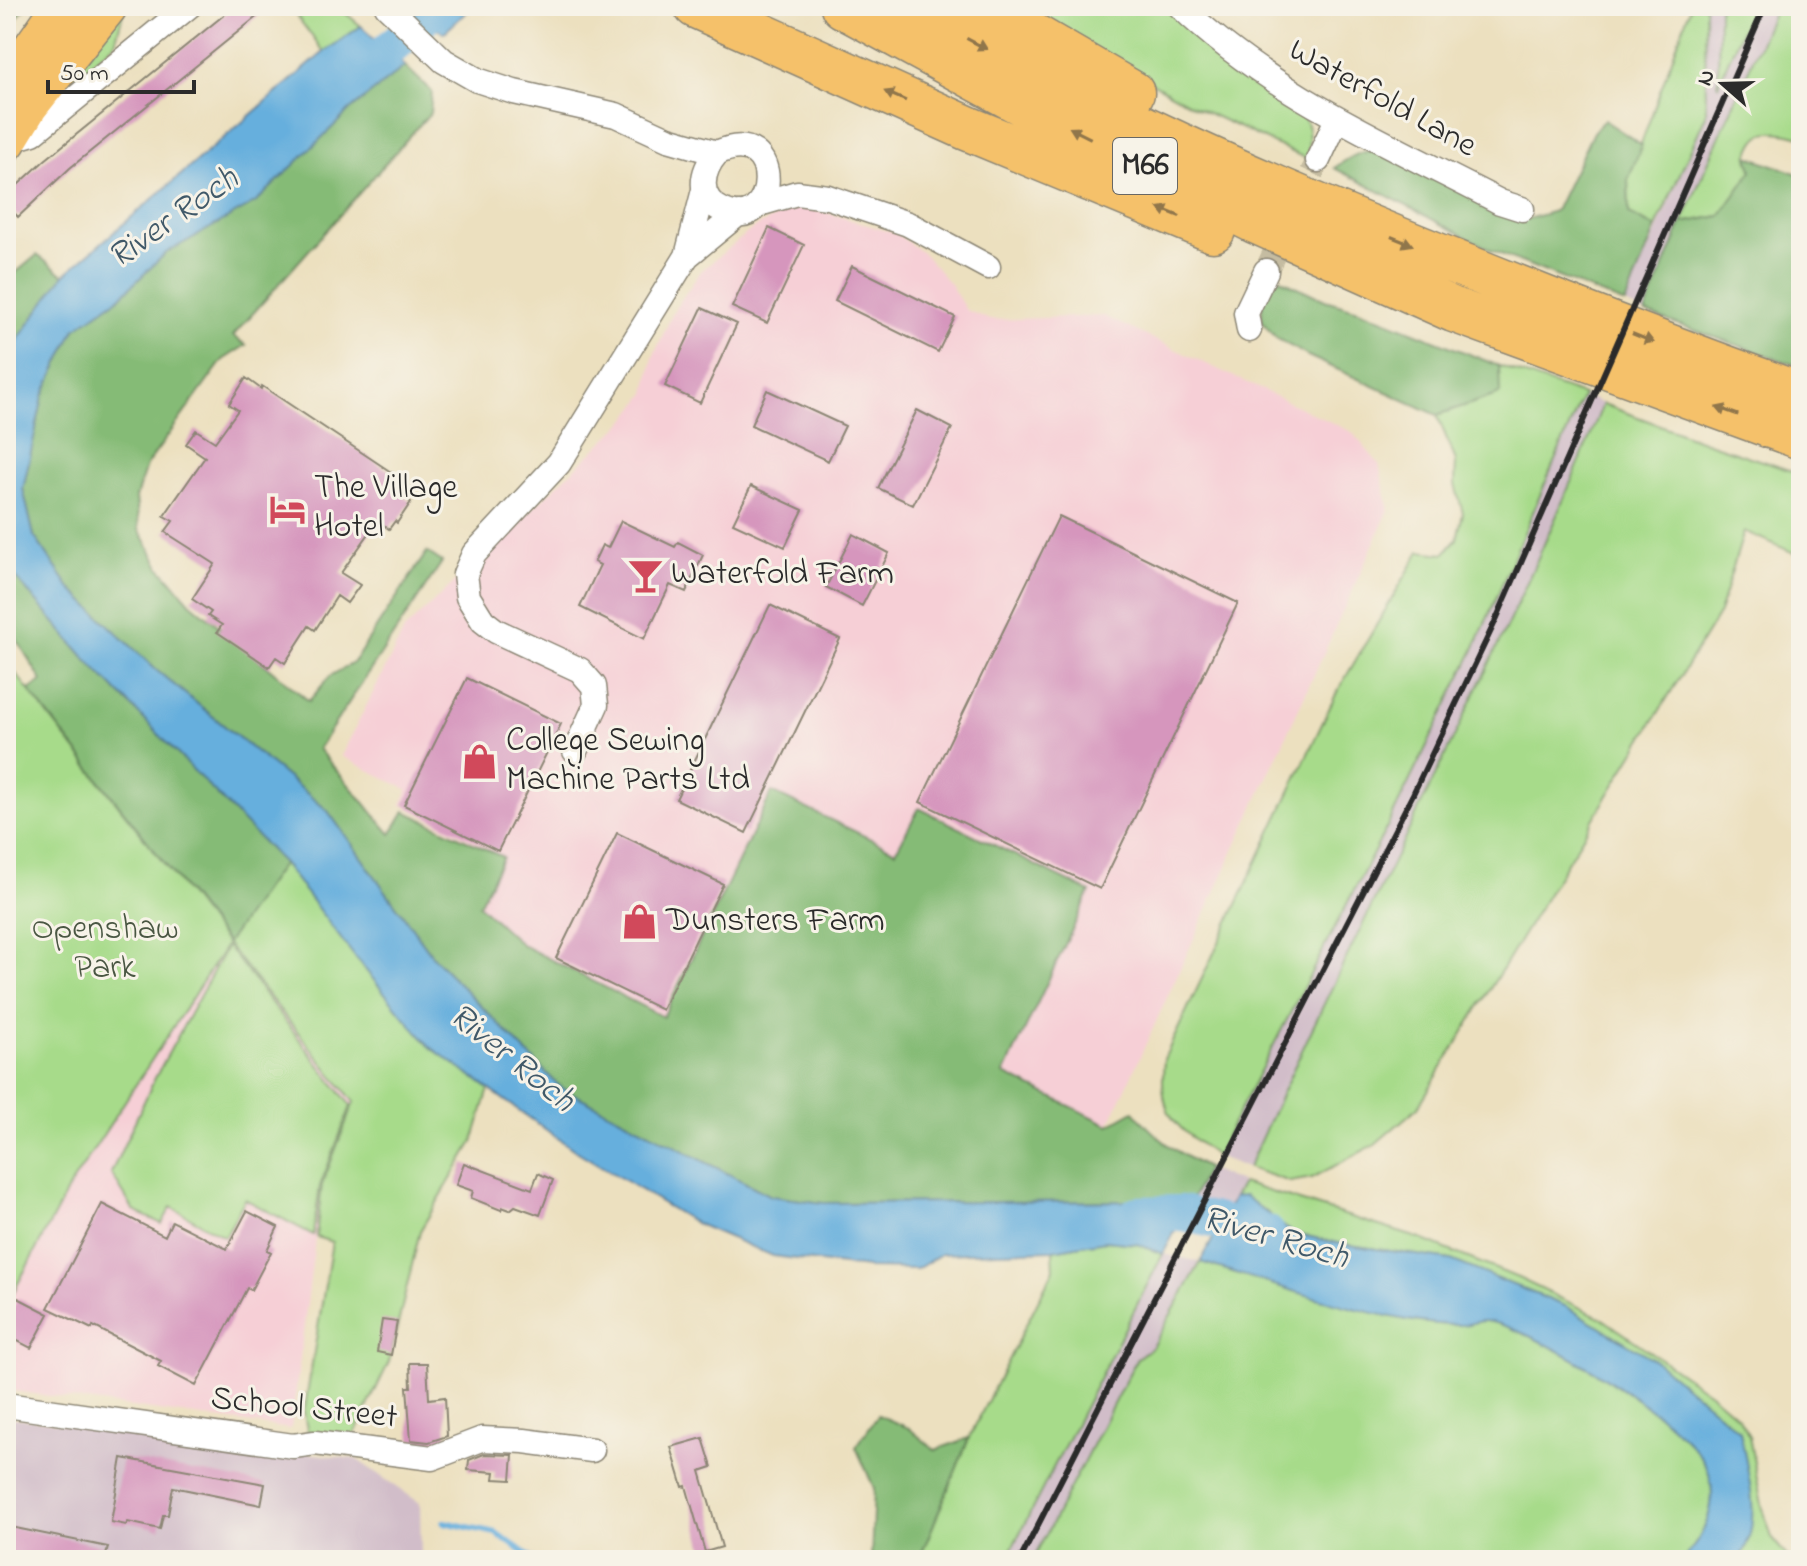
<svg xmlns="http://www.w3.org/2000/svg" width="1807" height="1566" font-family="'Indie Flower',sans-serif">
  <style>
    .built { fill: #f6cfd6 }
    .industrial { fill: #d1bdc9 }
    .green { fill: #a7db8a; stroke: #69835a; stroke-width: 2 }
    .forest { fill: #85bb76; stroke: #587350; stroke-width: 2 }
    .water { fill: #66afdd; stroke: #486d84; stroke-width: 2 }
    .lines { fill: none; stroke-linecap: round; stroke-linejoin: round }
    .stream { stroke: #66afdd; stroke-width: 6 }
    .river { stroke: #66afdd; stroke-width: 36 }
    .building { fill: #d696bd }
    .minor-tunnel { stroke: #c5bca1; stroke-width: 24; stroke-dasharray: 24 12; stroke-linecap: butt }
    .minor-casing { stroke: #8c8675; stroke-width: 27 }
    .trunk-casing { stroke: #8c8675; stroke-width: 43 }
    .motorway-casing { stroke: #8c8675; stroke-width: 47 }
    .minor { stroke: #fff; stroke-width: 24 }
    .trunk { stroke: #f5c16b; stroke-width: 40 }
    .motorway { stroke: #f5c16b; stroke-width: 44 }
    .rail { stroke: #2b2b2b; stroke-width: 6 }
    .oneway { fill: #90764b }
    .labels { text-anchor: middle; dominant-baseline: central; stroke-width: 6; stroke-linejoin: round; paint-order: stroke }
    .shield { fill: #f7f3e8; stroke: #686764; stroke-width: 2 }
    .shield-label { font-size: 32px; font-weight: bold; fill: #2b2b2b }
    .street-label { font-size: 34px; fill: #2b2b2b; stroke: #f7f3e8 }
    .poi-label { font-size: 34px; fill: #2b2b2b; stroke: #f7f3e8; text-anchor: start }
    .park-label { font-size: 34px; fill: #4a5743; stroke: #f7f3e8 }
    .water-label { font-size: 36px; font-style: italic; fill: #405969; stroke: #f7f3e8 }
  </style>
  <rect width="100%" height="100%" fill="#f7f3e8"/>
  <filter id="ink" filterUnits="userSpaceOnUse"><feTurbulence type="fractalNoise" baseFrequency=".0125" numOctaves="2"/><feDisplacementMap in="SourceGraphic" scale="16" xChannelSelector="R" yChannelSelector="G"/><feConvolveMatrix kernelMatrix="1 2 1 2 8 2 1 2 1" color-interpolation-filters="sRGB"/></filter>
  <filter id="wash" filterUnits="userSpaceOnUse"><feTurbulence type="fractalNoise" baseFrequency=".006" numOctaves="4" result="noise"/><feDisplacementMap in="SourceGraphic" scale="32" xChannelSelector="R" yChannelSelector="G"/><feGaussianBlur stdDeviation="1.8" result="paint"/><feColorMatrix in="noise" values="0 0 0 0 0 0 0 0 0 0 0 0 0 0 0 0 0 1.4 0 .05"/><feComposite in="paint" operator="in"/></filter>
  <g filter="url(#wash)">
    <rect width="100%" height="100%" fill="#ece0bf"/>
    <!-- built -->
    <path class="built" d="M795 207 825 212 897 234 925 255 950 284 966 310 990 320 1104 316 1352 432 1379 464 1389 510 1109 1125 1004 1074 1090 891 919 808 897 851 772 793 663 1017 522 945 479 905 503 857 401 804 408 790 341 756 405 629 625 421 646 393 653 357 674 310 701 271 752 229Z
      M227 943 354 1102 322 1185 291 1429 6 1390V1306L69 1186Z"/>
    <!-- industrial -->
    <path class="industrial" d="M1705 6H1719V83L1752 6H1776L1645 313 1625 304 1706 116Z
      M1583 395 1603 404 1580 462 1471 707 1283 1089 1248 1168 1216 1156 1388 825 1473 652Z
      M1207 1168 1242 1183 1230 1206 1191 1201Z
      M1163 1254 1201 1262 1152 1347 1136 1359 1033 1560H1006Z
      M6 1417 356 1459 420 1503 421 1557 428 1560H6Z"/>
    <!-- green -->
    <path class="green" d="M125 6 115 43 62 88Z
      M289 6H337L361 26 324 52Z
      M1015 6H1170C1183 23 1201 41 1218 55 1243 77 1292 91 1306 122 1311 134 1308 147 1307 159L1195 107Z
      M1691 6H1705L1706 115 1656 228 1629 214 1628 180Z
      M1719 6H1752L1718 85Z
      M1776 6H1801V137C1780 132 1759 124 1750 151 1747 159 1749 162 1753 170L1720 216 1682 223Z
      M1499 366 1583 395 1473 652 1388 825 1216 1156C1172 1122 1159 1118 1164 1059L1337 692 1420 551 1444 554 1457 539 1463 513 1455 485 1456 461 1437 415 1499 394Z
      M1603 404 1708 443 1801 474V556L1744 531 1719 613 1418 1107 1374 1145 1312 1178 1290 1182 1248 1168C1362 911 1500 665 1603 404Z
      M6 661 226 943 283 863 358 961 429 1046 489 1089 473 1142 420 1231 389 1362 353 1438 314 1435 307 1430 304 1413 332 1242 316 1237 322 1185 354 1102 227 944 70 1186 6 1306Z
      M227 946 351 1106 320 1186 313 1235 245 1199 225 1237 171 1207 162 1224 134 1211 111 1173 155 1078Z
      M1242 1183 1421 1239 1518 1278 1600 1317 1710 1393 1738 1417 1749 1436 1762 1505 1772 1538 1790 1560H1738L1746 1548 1740 1431 1653 1359 1565 1306 1451 1260 1343 1244 1292 1233 1263 1209 1234 1197Z
      M1105 1241 1137 1244 1163 1254 1006 1560H919L969 1438 1054 1269 1053 1250Z
      M1201 1262C1269 1283 1337 1307 1407 1320 1424 1323 1444 1325 1461 1325 1469 1325 1478 1320 1485 1321 1494 1322 1506 1326 1515 1330 1560 1347 1701 1428 1710 1477 1717 1508 1703 1537 1683 1560H1033L1137 1358 1152 1347Z"/>
    <!-- forest -->
    <path class="forest" d="M6 6H26L6 34Z
      M405 66 432 92 430 113 233 336 246 345 223 360 146 466 136 497 139 529 161 569 191 603 309 701 330 676 353 663 427 552 442 562 318 749 391 834 405 811 503 857 479 905 522 945 663 1017 772 792 896 851 919 808 1090 892 1004 1074 1109 1125 1134 1111C1154 1137 1177 1153 1207 1168L1191 1201 823 1203 771 1196 560 1087 434 958 327 810 156 670 70 588 34 536 23 489 43 396 75 329 119 298 166 253 256 202 350 110Z
      M1604 120 1642 145 1628 180 1629 214 1656 228 1625 304 1491 250 1334 168C1350 157 1360 150 1380 150L1524 220 1555 211 1593 132Z
      M1748 156 1801 175V282L1799 297 1801 299V367L1645 313 1682 223 1720 216 1752 170Z
      M37 255 64 275 19 338 6 369V281Z
      M1274 276 1325 300 1359 310 1499 366 1500 394 1437 415 1308 356 1276 338 1262 322V303Z
      M6 566 87 660 283 863 227 943 29 690 42 681 6 622Z
      M878 1415 909 1428 935 1450 969 1438 919 1560H871L874 1488 856 1447Z"/>
    <!-- water -->
    <path class="water" d="M412 6H473L444 33Z
      M361 26 405 66 350 110 256 202 166 253 119 298 75 329 43 396 23 489 34 536 70 588 156 670 327 810 434 958 560 1087 771 1196 823 1203 1191 1201 1163 1254 1137 1244 1105 1241 1053 1250 941 1254 917 1269 867 1268 773 1256 695 1223 573 1149 429 1046 358 961 283 863 87 660 6 566V369L19 338 64 275 324 52Z
      M1245 1196 1292 1233 1343 1244 1451 1260 1565 1306 1653 1359 1740 1431C1747 1471 1765 1525 1738 1560H1683C1703 1537 1717 1508 1710 1477 1701 1428 1560 1347 1515 1330 1506 1326 1494 1322 1485 1321 1478 1320 1469 1325 1461 1325 1444 1325 1424 1323 1407 1320 1337 1307 1269 1283 1201 1262L1234 1197Z"/>
    <g class="lines">
      <!-- stream -->
      <path class="stream" d="M444 1522 496 1533 535 1560"/>
      <!-- river -->
      <path class="river" d="M352 82 438 6
        M1137 1214 1182 1213 1267 1233"/>
    </g>
    <g id="blocks">
      <!-- building -->
      <path class="building" d="M235 6H270L70 168 18 217 6 204V196L45 160Z
        M769 228 804 245 767 323 732 307Z
        M852 266 955 317 938 352 835 301Z
        M702 308 737 324 700 403 665 386Z
        M246 378 261 389 262 386 403 480 400 486 409 492 405 498 411 502 397 523 395 521 389 529 378 521 341 573 360 585 347 603 337 596 315 630 309 626 285 663 276 657 269 667 217 632 222 625 208 616 211 612 192 599 215 564 165 532 173 521 164 516 205 457 186 444 196 430 215 442 238 410 229 404Z
        M767 390 845 426 828 461 751 425Z
        M917 410 952 428 913 505 878 488Z
        M751 486 803 510 785 547 733 523Z
        M1059 516 1238 603 1100 889 920 802Z
        M621 521 675 547 678 542 703 555 686 592 670 585 644 639 580 607 600 565 594 562 602 545 608 548Z
        M853 534 889 553 862 606 826 587Z
        M770 605 840 639 746 833 676 799Z
        M467 678 561 724 498 851 404 805Z
        M617 833 723 884 662 1010 556 958Z
        M464 1163 532 1189 538 1173 553 1180 540 1215 515 1206 510 1210 502 1207 501 1210 471 1198 473 1191 456 1185Z
        M102 1204 165 1236 172 1221 227 1249 247 1211 278 1227 267 1250 271 1252 251 1290 247 1288 196 1386 158 1366 161 1361 93 1326 92 1329 48 1308Z
        M18 1298 49 1314 31 1348 6 1335V1320Z
        M382 1320 397 1322 391 1355 377 1352Z
        M410 1363H427L429 1399 445 1397 447 1436 429 1442 411 1440 407 1387H411Z
        M703 1438 712 1467 700 1471 722 1547 705 1552 686 1486 683 1487 671 1447Z
        M484 1454 513 1455 511 1480 494 1479 495 1472 468 1470 469 1460Z
        M122 1458 265 1484 261 1505 173 1487 168 1515H163L160 1529 128 1522 126 1525 111 1522Z
        M6 1526 108 1547 105 1560H6Z"/>
    </g>
  </g>
  <g filter="url(#ink)">
    <use href="#blocks" fill-opacity="0" stroke="#8c8675" stroke-width="2"/>
    <g class="lines">
      <!-- minor-tunnel -->
      <path class="minor-tunnel" d="M1266 271 1318 160"/>
      <defs>
        <path id="minor" d="M387 6 444 61 477 80 514 92 616 115 668 139 717 153C786 121 779 238 722 210 696 198 701 171 717 153
          M1180 6C1271 94 1389 144 1500 202L1522 209
          M6 141 33 133 189 6
          M1318 160 1337 119
          M759 204 797 193 828 197 908 224 988 267
          M687 256 738 214
          M1249 330 1246 313 1266 271
          M575 751 596 705 594 686 580 670 496 631 483 621 468 597 465 574 474 554 559 463 687 256 704 190
          M6 1405 293 1446 315 1443 432 1458 482 1439 524 1441 592 1450"/>
        <path id="trunk" d="M6 87 63 6
          M6 141 28 105 107 6"/>
        <path id="motorway" d="M696 6 967 128 1213 230
          M843 6 1051 119 1255 221 1454 310 1801 437
          M909 6C1088 109 1276 191 1467 267 1578 312 1688 355 1801 395
          M982 6 1132 93"/>
      </defs>
      <!-- minor casing -->
      <use href="#minor" class="minor-casing"/>
      <!-- trunk casing -->
      <use href="#trunk" class="trunk-casing"/>
      <!-- motorway casing -->
      <use href="#motorway" class="motorway-casing"/>
      <!-- minor -->
      <use href="#minor" class="minor"/>
      <!-- trunk -->
      <use href="#trunk" class="trunk"/>
      <!-- motorway -->
      <use href="#motorway" class="motorway"/>
      <!-- rail -->
      <path class="rail" d="M1020 1560 1413 794 1495 622 1765 6"/>
    </g>
    <!-- one-way arrows -->
    <defs><path id="oneway-solid" d="M-6-.8H1V-3.2L6.5 0L1 3.2V.8H-6Z" transform="scale(2)"/></defs>
    <g class="oneway">
      <use href="#oneway-solid" transform="translate(977 44) rotate(28)"/>
      <use href="#oneway-solid" transform="translate(895 96) rotate(-156)"/>
      <use href="#oneway-solid" transform="translate(1080 133) rotate(-153)"/>
      <use href="#oneway-solid" transform="translate(1169 212) rotate(-158)"/>
      <use href="#oneway-solid" transform="translate(1402 241) rotate(22)"/>
      <use href="#oneway-solid" transform="translate(1643 338) rotate(22)"/>
      <use href="#oneway-solid" transform="translate(1727 411) rotate(-161)"/>
    </g>
  </g>
  <!-- icons -->
  <defs>
    <symbol id="hotel-bare" viewBox="-9 -9 18 18"><path d="M-6-4.5h1.5V1H6V5H4.5V3h-9V5H-6ZM-4 0a1.8 1.8 0 1 1 3.6 0ZM.5 0V-2.5h3Q6-2.5 6 0Z" fill="#d1495b" stroke="#f7f3e8" stroke-width="2.5" paint-order="stroke"/></symbol>
    <symbol id="bar-bare" viewBox="-9 -9 18 18"><path d="M-6-5H6L.8 .8V4.5H3.5V6h-7V4.5H-.8V.8Z" fill="#d1495b" stroke="#f7f3e8" stroke-width="2.5" paint-order="stroke"/></symbol>
    <symbol id="shop-bare" viewBox="-9 -9 18 18"><path d="M-5-2.5h2.3a2.7 3.5 0 0 1 5.4 0H5L5.5 6h-11ZM-1.5-2.5h3a1.5 2.3 0 0 0-3 0Z" fill="#d1495b" stroke="#f7f3e8" stroke-width="2.5" paint-order="stroke"/></symbol>
  </defs>
  <g fill-rule="evenodd">
    <use href="#hotel-bare" x="262" y="484" width="51" height="51"/>
    <use href="#bar-bare" x="620" y="550" width="51" height="51"/>
    <use href="#shop-bare" x="454" y="736" width="51" height="51"/>
    <use href="#shop-bare" x="614" y="896" width="51" height="51"/>
  </g>
  <g class="labels">
    <!-- shield labels -->
    <rect class="shield" x="1113" y="138" width="64" height="56" rx="6"/>
    <g class="shield-label">
      <text x="1145" y="166">M66</text>
    </g>
    <!-- street labels -->
    <g class="street-label">
      <text transform="translate(1382 99) rotate(29)">Waterfold Lane</text>
      <text transform="translate(304 1409) rotate(6)">School Street</text>
    </g>
    <!-- poi labels -->
    <g class="poi-label">
      <text x="314" y="489">The Village<tspan x="314" dy="39">Hotel</tspan></text>
      <text x="671" y="575">Waterfold Farm</text>
      <text x="506" y="742">College Sewing<tspan x="506" dy="39">Machine Parts Ltd</tspan></text>
      <text x="666" y="922">Dunsters Farm</text>
    </g>
    <!-- park labels -->
    <g class="park-label">
      <text x="105" y="930">Openshaw<tspan x="105" dy="39">Park</tspan></text>
    </g>
    <!-- water labels -->
    <g class="water-label">
      <text transform="translate(174 219) rotate(-35)">River Roch</text>
      <text transform="translate(511 1059) rotate(39)">River Roch</text>
      <text transform="translate(1275 1239) rotate(16)">River Roch</text>
    </g>
  </g>
  <!-- margin -->
  <rect width="1807" height="1566" fill="none" stroke="#f7f3e8" stroke-width="32"/>
  <!-- north arrow -->
  <g transform="translate(1723 84) rotate(290)" stroke="#f7f3e8" stroke-width="6" paint-order="stroke">
  <path d="M0-6L14 30L0 20L-14 30Z" fill="#2b2b2b"/>
  <text y="-12" font-size="22" font-weight="bold" text-anchor="middle" fill="#2b2b2b">N</text>
  </g>
  <!-- scale -->
  <path d="M48 80v12h146v-12" fill="none" stroke="#2b2b2b" stroke-width="4"/>
  <text x="60" y="80" font-size="24" fill="#2b2b2b" stroke="#f7f3e8" stroke-width="6" paint-order="stroke">50 m</text>
</svg>
